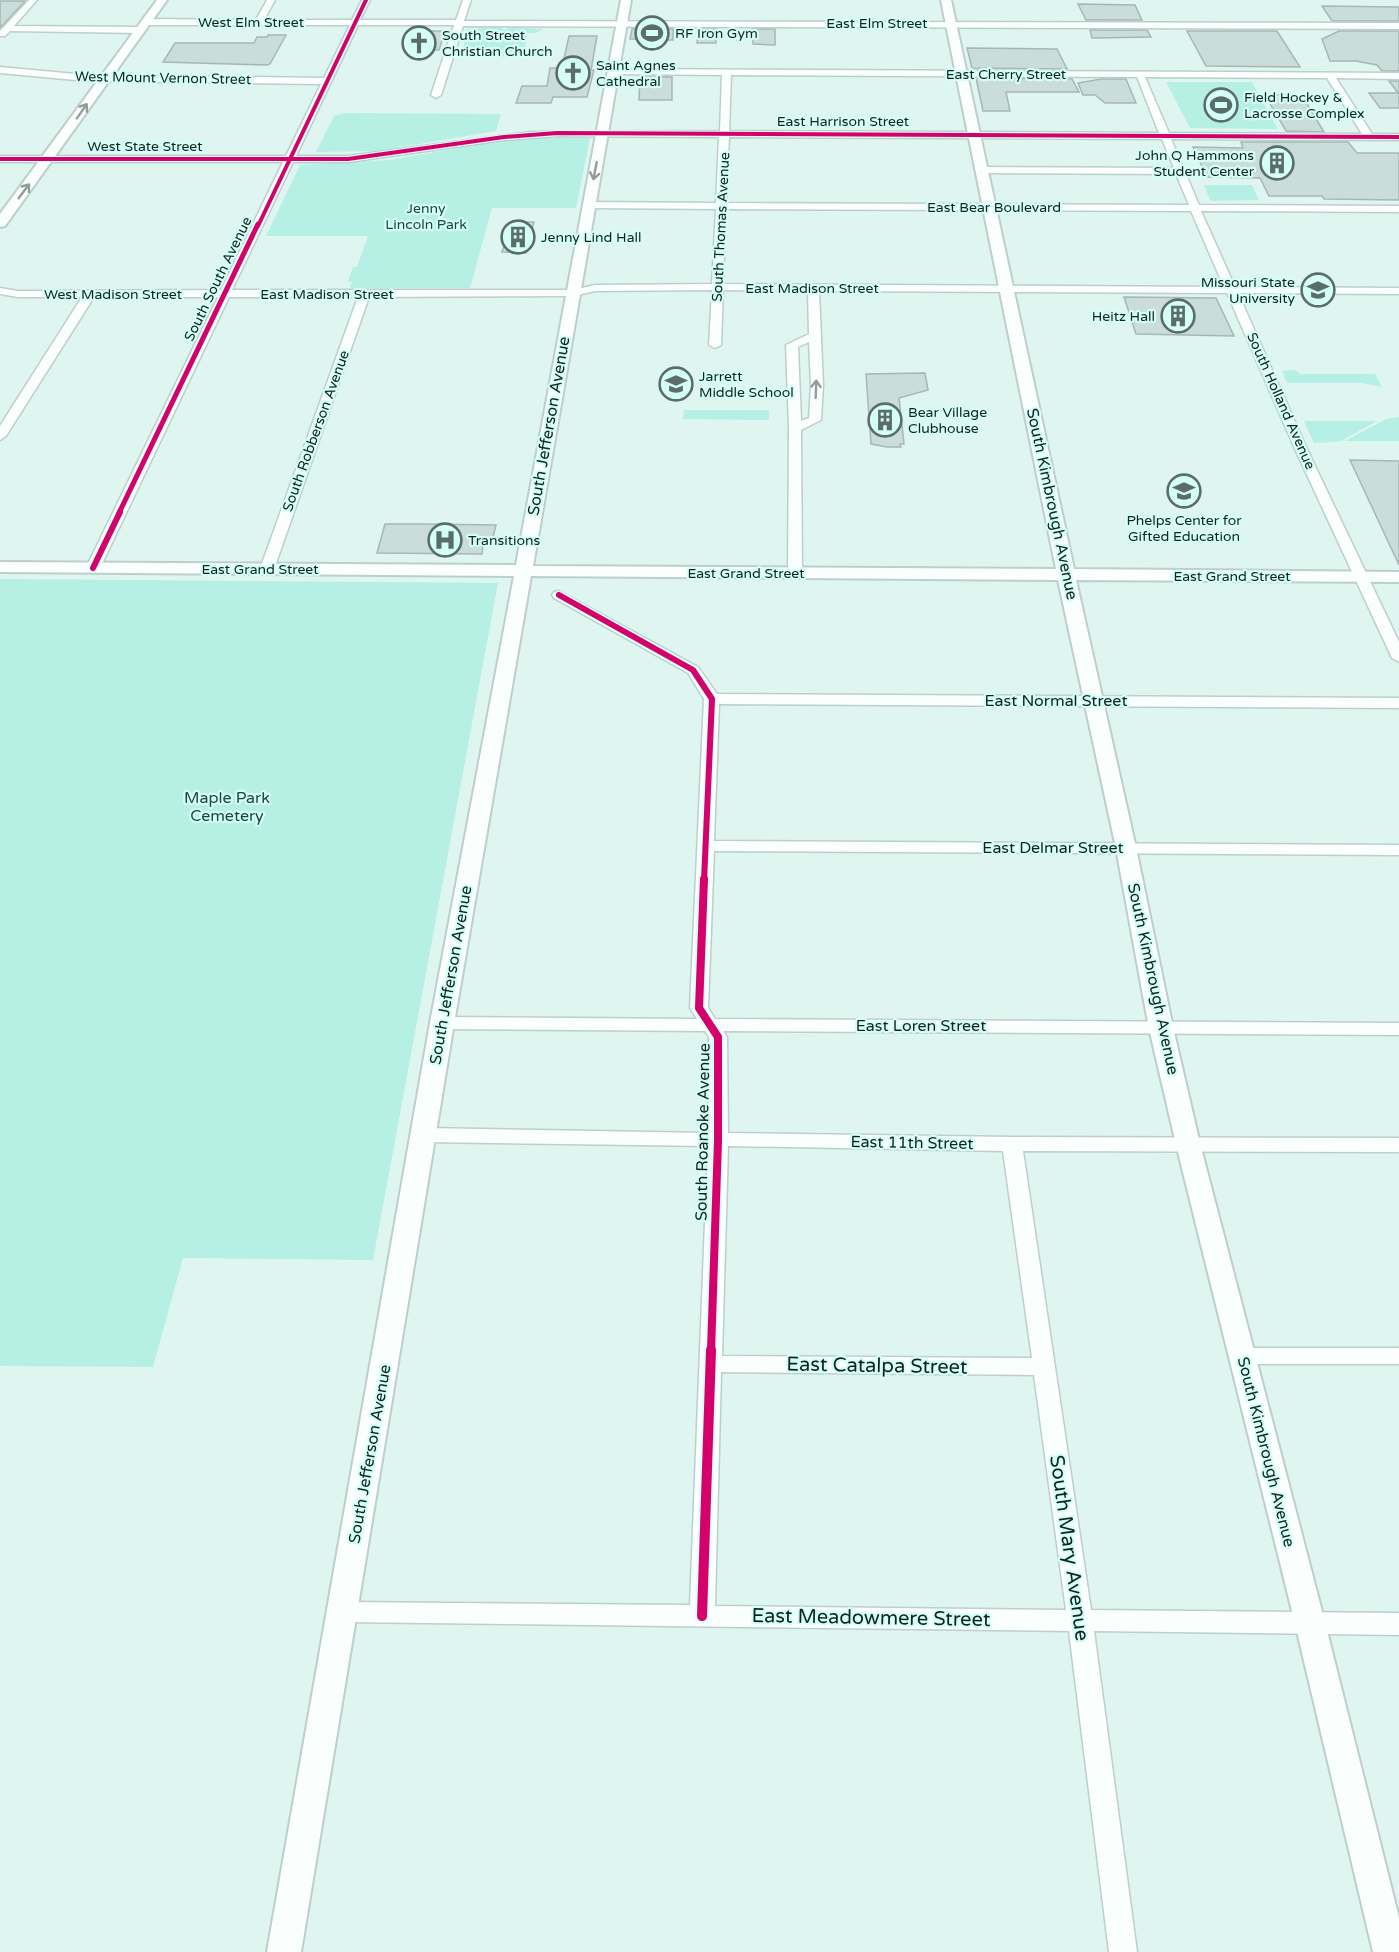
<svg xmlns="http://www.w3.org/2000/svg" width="1399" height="1952" font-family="'Varela Round',sans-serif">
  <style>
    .green { fill: #b6f0e5 }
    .building { fill: #cbddd9; stroke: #a6b8b5; stroke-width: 1.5 }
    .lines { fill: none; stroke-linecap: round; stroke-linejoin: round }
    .minor-casing { stroke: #bdcfcb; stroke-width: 3 }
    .major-casing { stroke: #bdcfcb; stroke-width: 4 }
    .minor { fill: #fafefd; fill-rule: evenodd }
    .major { fill: #fafefd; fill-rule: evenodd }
    .cycleway-far4-casing { stroke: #d4fff6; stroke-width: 6 }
    .cycleway-far3-casing { stroke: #d4fff6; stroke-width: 8 }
    .cycleway-far2-casing { stroke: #d4fff6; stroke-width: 9 }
    .cycleway-far1-casing { stroke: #d4fff6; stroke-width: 12 }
    .cycleway-casing { stroke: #d4fff6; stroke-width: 14 }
    .cycleway-far4 { stroke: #d6006c; stroke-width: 4 }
    .cycleway-far3 { stroke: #d6006c; stroke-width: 5 }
    .cycleway-far2 { stroke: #d6006c; stroke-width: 6 }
    .cycleway-far1 { stroke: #d6006c; stroke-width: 8 }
    .cycleway { stroke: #d6006c; stroke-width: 10 }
    .oneway { stroke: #929c9a }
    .labels { text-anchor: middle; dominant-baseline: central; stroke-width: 4.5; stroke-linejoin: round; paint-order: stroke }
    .far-street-label { font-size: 14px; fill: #132420; stroke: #d4fff6 }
    .far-poi-label { font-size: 14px; fill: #132420; stroke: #d4fff6; text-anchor: start }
    .far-park-label { font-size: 14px; fill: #184840; stroke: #d4fff6 }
    .street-label { font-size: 16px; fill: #132420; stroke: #d4fff6 }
    .park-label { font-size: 16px; fill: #184840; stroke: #d4fff6 }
    .near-street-label { font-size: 20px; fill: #132420; stroke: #d4fff6 }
  </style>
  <rect width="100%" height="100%" fill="#def5f0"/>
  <!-- green -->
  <path class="green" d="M496 27 507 30 508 27 543 29 535 33H521L527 38 524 54 520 56 472 57 462 54 467 29Z
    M1166 82H1252L1278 129 1190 128Z
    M346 113 501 114 496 131 378 151 316 152 334 116Z
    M543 138H590L576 208H492L470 288H350L352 282 348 281 353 267H357L368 236H266L300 165 389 160 499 141Z
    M1204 185H1252L1259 200 1213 201 1210 200Z
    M1296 370 1300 374H1375L1382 387 1362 383H1287L1282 371Z
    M684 410H769V420L683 419Z
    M1399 417V441H1345L1386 419Z
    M1304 421H1377L1341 441 1317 443H1314Z
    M0 579 498 583 373 1260 183 1258 153 1367 0 1366Z"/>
  <!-- building -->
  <path class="building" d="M0 1H25L0 28Z
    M1078 4 1135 5 1142 20H1086Z
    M1322 6 1399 7V21H1332Z
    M632 29H673V40L630 39Z
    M699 29H717L716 43H697Z
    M753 29H775V45L753 44Z
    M1090 30H1147L1151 37 1092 38Z
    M423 31H445L439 50H415Z
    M1187 31H1277L1300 67 1206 66Z
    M1339 31H1399V71H1382L1377 65 1356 61H1330L1322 39Z
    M268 35H286L270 64 267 65 163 62 175 43H254L257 37H267Z
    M569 36H597L591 70H594L587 97H553L551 103H516L522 86H547L550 68H562Z
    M967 48 1057 49 1067 69 972 68Z
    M640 77H672V100H639Z
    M976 78 1072 79 1079 92H1006L1010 111H983Z
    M1101 79H1126L1136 103H1105L1095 95H1083L1078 83Z
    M1389 81H1399V108H1380L1369 93H1398Z
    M1269 95H1297L1301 102H1306L1324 132 1286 131 1269 102H1273Z
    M1241 142H1348L1357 153H1399V200L1324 199 1322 196H1269L1260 178 1207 177 1193 147 1243 148Z
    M511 222H534L526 253 502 252Z
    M1124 297 1216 298 1234 336 1136 334Z
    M925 373 928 390 899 398 904 444H900L901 447H887L871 444 866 374Z
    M1350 460 1399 461V565Z
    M385 524H422L496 525 491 545H483L482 554 377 553Z"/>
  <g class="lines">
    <defs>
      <path id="minor" d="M29 0H37L14 26 140 27 144 30 140 33 10 31 5 36H0V31Z
        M267 0H275L264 20H352L362 0H370L360 20H456L463 0H471L464 21 1399 23V29L463 26 441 95 436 98 431 95 454 25H358L296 156H348L531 132 720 131 722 75 610 74V70L613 69 1399 73V79L1336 78 1372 134H1399V140L1171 139 1199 205 1399 206V212L1201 211 1235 287 1399 288V294L1238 293 1307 449 1399 642V662L1392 658 1295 449 1227 293 819 291 823 385 821 420 801 430 802 574 795 578 788 574 789 428 786 345 809 334 808 291 723 290 721 345 715 348 709 345 712 290 595 291 573 296 369 297 274 569 267 573 260 569 358 297H229L100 568 93 572 88 571 86 568 218 297H94L6 436 0 440V426L82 297H18L0 294V288L18 291 221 290 283 162H0V156H286L321 84 86 81 0 73V67L86 75 324 78 350 25H147L143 22 147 19 256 20ZM731 75 1137 77 1159 133 729 131ZM1145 77 1327 78 1362 134 1169 133ZM557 136 719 137 716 203 589 202 584 205 589 208 716 209 712 284 595 285 573 290H232L293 162H348L504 140ZM729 137 1162 139 1174 168 982 167 977 170 982 173 1176 174 1189 205 726 203ZM726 209 1191 211 1224 287 723 284ZM809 342 811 385 809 418 801 421 798 347Z
        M559 591 698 667 717 694 1399 698V708L719 704 714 841 1399 845V855L714 851 708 1008 715 1019 1399 1023V1035L723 1031 727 1037 728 1133 1012 1137 1399 1138V1152L1023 1151 1091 1610 1399 1613V1635L1094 1631 1137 1952H1109L1069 1631 343 1622 334 1619 331 1612 334 1605 343 1602 690 1605 708 1146 424 1142 417 1140 414 1135 417 1130 424 1128 708 1133 709 1037 705 1031 442 1029 435 1027 433 1023 435 1019 442 1017 697 1019 690 1008 704 699 688 673 554 598 552 595 554 592ZM728 1146 1003 1151 1032 1358 722 1356ZM721 1372 1034 1375 1066 1610 715 1606Z
        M1241 1348H1399V1364H1241L1233 1362 1230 1356 1233 1350Z"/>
      <path id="major" d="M157 0H167L5 226 0 227V214Z
        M621 0H631L533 566 1056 569 941 0H951L1074 569 1399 572V582L1076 580 1136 848 1173 1028 1200 1144 1325 1623 1399 1918V1952H1373L1295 1623 1176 1144 1149 1028 1116 848 1058 580 531 576 454 1023 301 1952H267L430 1023 514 576 0 572V562L516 565Z"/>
    </defs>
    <!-- minor casing -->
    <use href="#minor" class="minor-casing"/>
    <!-- major casing -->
    <use href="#major" class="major-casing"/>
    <!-- minor -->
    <use href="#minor" class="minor"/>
    <!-- major -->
    <use href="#major" class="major"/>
    <defs>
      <path id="cycleway-far4" d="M0 159H348L504 137 557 133 1399 137
        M258 226 366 0"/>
      <path id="cycleway-far3" d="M119 513 258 224"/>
      <path id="cycleway-far2" d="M93 568 120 512
        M559 595 693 670 712 699 704 881"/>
      <path id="cycleway-far1" d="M704 879 699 1008 718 1037V1141L711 1351"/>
      <path id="cycleway" d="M702 1616 711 1350"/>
    </defs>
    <!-- cycleway-far4 casing -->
    <use href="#cycleway-far4" class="cycleway-far4-casing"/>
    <!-- cycleway-far3 casing -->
    <use href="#cycleway-far3" class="cycleway-far3-casing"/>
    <!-- cycleway-far2 casing -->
    <use href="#cycleway-far2" class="cycleway-far2-casing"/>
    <!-- cycleway-far1 casing -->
    <use href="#cycleway-far1" class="cycleway-far1-casing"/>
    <!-- cycleway casing -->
    <use href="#cycleway" class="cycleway-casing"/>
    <!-- cycleway-far4 -->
    <use href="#cycleway-far4" class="cycleway-far4"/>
    <!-- cycleway-far3 -->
    <use href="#cycleway-far3" class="cycleway-far3"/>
    <!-- cycleway-far2 -->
    <use href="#cycleway-far2" class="cycleway-far2"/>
    <!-- cycleway-far1 -->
    <use href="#cycleway-far1" class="cycleway-far1"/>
    <!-- cycleway -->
    <use href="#cycleway" class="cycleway"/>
  </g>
  <!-- one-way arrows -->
  <defs><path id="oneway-shaft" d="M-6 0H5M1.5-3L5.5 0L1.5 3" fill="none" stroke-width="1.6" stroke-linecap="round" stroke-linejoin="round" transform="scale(1.5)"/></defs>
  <g class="oneway">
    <use href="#oneway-shaft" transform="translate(82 111) rotate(-55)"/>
    <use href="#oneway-shaft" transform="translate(595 171) rotate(101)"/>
    <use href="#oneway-shaft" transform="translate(24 191) rotate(-53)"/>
    <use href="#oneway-shaft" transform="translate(816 389) rotate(-88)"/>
  </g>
  <!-- icons -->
  <defs>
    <symbol id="stadium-ring" viewBox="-11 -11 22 22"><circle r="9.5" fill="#d4fff6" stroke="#5a6d69" stroke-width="1.5"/><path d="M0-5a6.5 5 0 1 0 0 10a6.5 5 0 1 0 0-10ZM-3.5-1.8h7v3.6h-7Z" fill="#5a6d69"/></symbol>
    <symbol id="church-ring" viewBox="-11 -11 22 22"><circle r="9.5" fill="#d4fff6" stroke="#5a6d69" stroke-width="1.5"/><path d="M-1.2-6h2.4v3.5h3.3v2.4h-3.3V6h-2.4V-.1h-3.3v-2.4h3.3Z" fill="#5a6d69"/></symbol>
    <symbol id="building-ring" viewBox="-11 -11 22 22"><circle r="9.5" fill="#d4fff6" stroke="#5a6d69" stroke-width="1.5"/><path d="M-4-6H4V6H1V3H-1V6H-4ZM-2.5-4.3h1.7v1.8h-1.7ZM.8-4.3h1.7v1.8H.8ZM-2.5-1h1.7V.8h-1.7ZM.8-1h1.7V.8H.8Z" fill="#5a6d69"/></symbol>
    <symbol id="university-ring" viewBox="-11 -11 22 22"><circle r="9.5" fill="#d4fff6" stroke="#5a6d69" stroke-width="1.5"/><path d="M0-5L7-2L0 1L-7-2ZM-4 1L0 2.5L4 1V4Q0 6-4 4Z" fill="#5a6d69"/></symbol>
    <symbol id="school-ring" viewBox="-11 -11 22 22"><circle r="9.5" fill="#d4fff6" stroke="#5a6d69" stroke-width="1.5"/><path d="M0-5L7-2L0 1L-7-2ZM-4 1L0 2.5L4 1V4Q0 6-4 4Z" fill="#5a6d69"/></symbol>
    <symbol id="hospital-ring" viewBox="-11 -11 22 22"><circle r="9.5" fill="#d4fff6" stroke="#5a6d69" stroke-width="1.5"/><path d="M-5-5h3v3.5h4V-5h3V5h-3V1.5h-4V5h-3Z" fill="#5a6d69"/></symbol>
  </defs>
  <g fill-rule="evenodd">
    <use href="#stadium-ring" x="633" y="14" width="38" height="38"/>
    <use href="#church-ring" x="400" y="24" width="38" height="38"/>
    <use href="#church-ring" x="554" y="54" width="38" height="38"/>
    <use href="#stadium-ring" x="1202" y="86" width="38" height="38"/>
    <use href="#building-ring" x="1258" y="144" width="38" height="38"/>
    <use href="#building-ring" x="499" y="218" width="38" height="38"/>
    <use href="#university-ring" x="1299" y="271" width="38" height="38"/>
    <use href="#building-ring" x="1159" y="297" width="38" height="38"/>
    <use href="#school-ring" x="657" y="365" width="38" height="38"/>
    <use href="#building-ring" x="866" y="401" width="38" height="38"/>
    <use href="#school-ring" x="1165" y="472" width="38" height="38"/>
    <use href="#hospital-ring" x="426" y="521" width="38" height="38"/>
  </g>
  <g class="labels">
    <!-- far-street labels -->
    <g class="far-street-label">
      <text x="251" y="22">West Elm Street</text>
      <text x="877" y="23">East Elm Street</text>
      <text x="1006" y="74">East Cherry Street</text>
      <text transform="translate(163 78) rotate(1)">West Mount Vernon Street</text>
      <text x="843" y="121">East Harrison Street</text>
      <text x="145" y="146">West State Street</text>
      <text x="994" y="207">East Bear Boulevard</text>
      <text transform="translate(721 227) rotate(-87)">South Thomas Avenue</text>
      <text transform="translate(218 279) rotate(-64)">South South Avenue</text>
      <text x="812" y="288">East Madison Street</text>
      <text x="113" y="294">West Madison Street</text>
      <text x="327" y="294">East Madison Street</text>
      <text transform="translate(1281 401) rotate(66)">South Holland Avenue</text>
      <text transform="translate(316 431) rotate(-70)">South Robberson Avenue</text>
      <text x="260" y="569">East Grand Street</text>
      <text x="746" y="573">East Grand Street</text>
      <text x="1232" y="576">East Grand Street</text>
    </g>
    <!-- far-poi labels -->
    <g class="far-poi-label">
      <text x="675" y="33">RF Iron Gym</text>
      <text x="442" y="35">South Street<tspan x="442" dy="16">Christian Church</tspan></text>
      <text x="596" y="65">Saint Agnes<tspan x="596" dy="16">Cathedral</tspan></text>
      <text x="1244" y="97">Field Hockey &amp;<tspan x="1244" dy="16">Lacrosse Complex</tspan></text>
      <text x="1254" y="155" text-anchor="end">John Q Hammons<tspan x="1254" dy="16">Student Center</tspan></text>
      <text x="541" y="237">Jenny Lind Hall</text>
      <text x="1295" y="282" text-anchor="end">Missouri State<tspan x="1295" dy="16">University</tspan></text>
      <text x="1155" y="316" text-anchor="end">Heitz Hall</text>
      <text x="699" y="376">Jarrett<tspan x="699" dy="16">Middle School</tspan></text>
      <text x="908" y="412">Bear Village<tspan x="908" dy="16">Clubhouse</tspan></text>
      <text x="1184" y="520" text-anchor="middle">Phelps Center for<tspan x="1184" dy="16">Gifted Education</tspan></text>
      <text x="468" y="540">Transitions</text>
    </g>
    <!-- far-park labels -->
    <g class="far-park-label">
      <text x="426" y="208">Jenny<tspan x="426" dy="16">Lincoln Park</tspan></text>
    </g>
    <!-- street labels -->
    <g class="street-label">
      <text transform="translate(549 426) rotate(-80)">South Jefferson Avenue</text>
      <text transform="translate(1052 504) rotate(78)">South Kimbrough Avenue</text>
      <text x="1056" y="701">East Normal Street</text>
      <text x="1053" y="848">East Delmar Street</text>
      <text transform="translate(451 975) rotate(-80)">South Jefferson Avenue</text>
      <text transform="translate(1153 979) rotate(78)">South Kimbrough Avenue</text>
      <text x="921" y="1026">East Loren Street</text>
      <text transform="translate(703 1132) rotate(-89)">South Roanoke Avenue</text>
      <text transform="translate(912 1143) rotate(1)">East 11th Street</text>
      <text transform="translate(1266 1452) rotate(76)">South Kimbrough Avenue</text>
      <text transform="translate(370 1454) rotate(-80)">South Jefferson Avenue</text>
    </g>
    <!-- park labels -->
    <g class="park-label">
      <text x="227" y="798">Maple Park<tspan x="227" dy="18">Cemetery</tspan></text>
    </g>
    <!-- near-street labels -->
    <g class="near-street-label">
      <text transform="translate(877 1366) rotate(1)">East Catalpa Street</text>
      <text transform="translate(1069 1548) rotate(82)">South Mary Avenue</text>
      <text transform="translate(871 1618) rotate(1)">East Meadowmere Street</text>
    </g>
  </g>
</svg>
